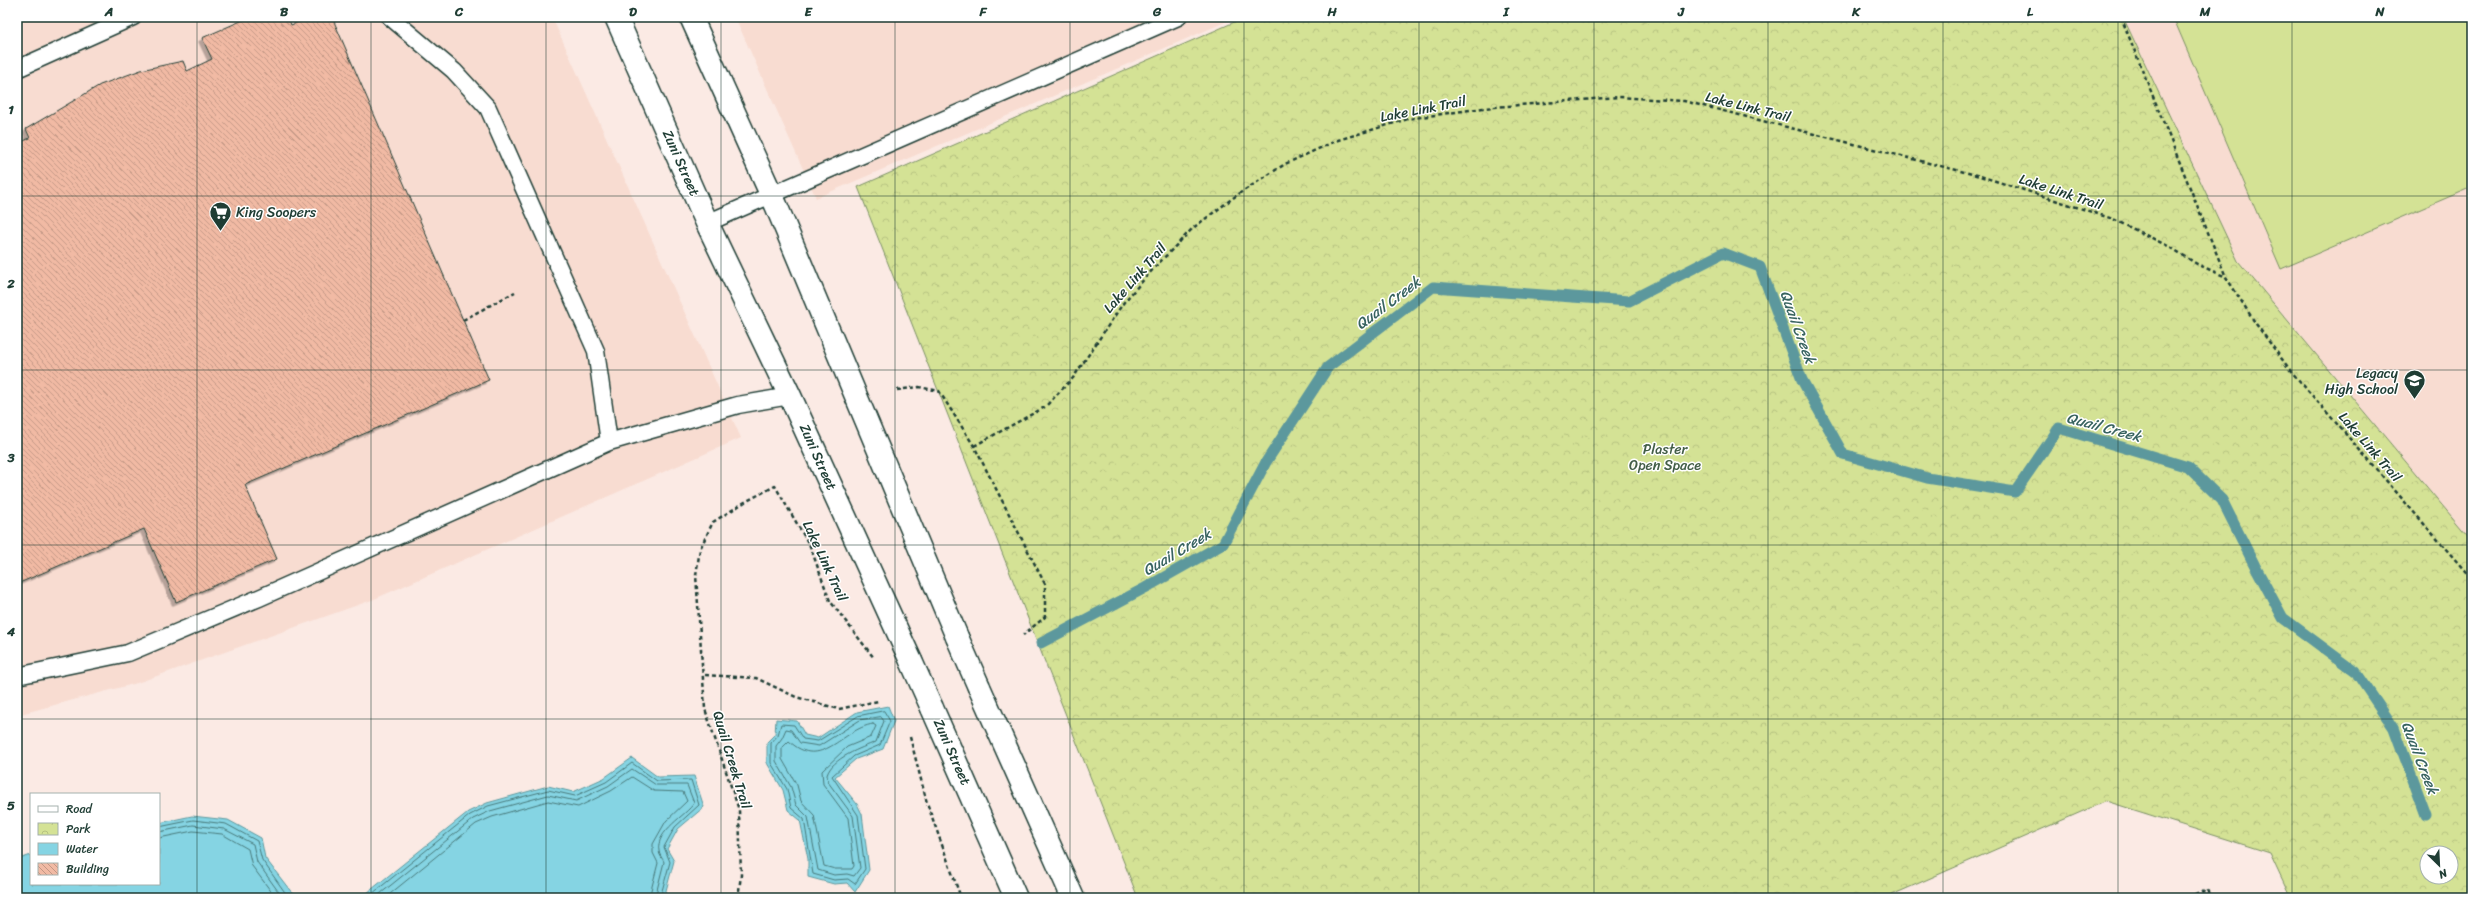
<svg xmlns="http://www.w3.org/2000/svg" width="2489" height="915" font-family="Sriracha,sans-serif">
  <style>
    .built { fill: #f8dcd1 }
    .grass { fill: #d4e295; stroke: #7a9064 }
    .park { fill: url(#park-crowns); stroke: #7a9064; fill-rule: evenodd }
    .water { fill: #85d4e3; stroke: #5c989d }
    .lines { fill: none; stroke-linecap: round; stroke-linejoin: round }
    .shore { stroke: #48797a; stroke-width: 1 }
    .stream { stroke: #5c989d; stroke-width: 11 }
    .building { fill: url(#building-back-hatch); stroke: #1f3d34; filter: url(#shadow) }
    .service-casing { stroke: #1f3d34; stroke-width: 19 }
    .secondary-casing { stroke: #1f3d34; stroke-width: 25 }
    .path { stroke: #1f3d34; stroke-width: 2.5; stroke-dasharray: 4 3; stroke-linecap: butt }
    .service { stroke: #fff; stroke-width: 16 }
    .secondary { stroke: #fff; stroke-width: 22 }
    .secondary-bridge-casing { stroke: #1f3d34; stroke-width: 25; stroke-linecap: butt }
    .secondary-bridge { stroke: #fff; stroke-width: 22 }
    .grid { fill: none; stroke: #1f3d34; stroke-width: 1; stroke-opacity: 0.55 }
    .labels { text-anchor: middle; dominant-baseline: central; stroke-width: 3; stroke-linejoin: round; paint-order: stroke }
    .street-label { font-size: 14px; fill: #1f3d34; stroke: #fff }
    .poi-label { font-size: 14px; fill: #1f3d34; stroke: #fff; text-anchor: start }
    .park-label { font-size: 14px; fill: #435e47; stroke: #fff }
    .water-label { font-size: 15px; font-style: italic; fill: #386360; stroke: #fff }
    .neatline { fill: none; stroke: #1f3d34; stroke-width: 1.5 }
    .grid-label { font-size: 13px; text-anchor: middle; font-weight: bold; fill: #1f3d34 }
  </style>
  <defs>
    <pattern id="park-crowns" width="20" height="18" patternUnits="userSpaceOnUse"><rect width="20" height="18" fill="#d4e295"/><path d="M2 6a3 3 0 1 1 6 0M12 15a3 3 0 1 1 6 0" fill="none" stroke="#b6c381"/></pattern>
    <pattern id="building-back-hatch" width="6" height="6" patternUnits="userSpaceOnUse"><rect width="6" height="6" fill="#f1baa4"/><path d="M-1 5l2 2M0 0l6 6M5-1l2 2" fill="none" stroke="#c39886"/></pattern>
    <filter id="shadow"><feDropShadow dx="-3.5" dy="3.5" stdDeviation="0" flood-color="#0004"/></filter>
  </defs>
  <rect width="100%" height="100%" fill="#fbeae4"/>
  <filter id="ink" filterUnits="userSpaceOnUse"><feTurbulence type="fractalNoise" baseFrequency=".025" numOctaves="2"/><feDisplacementMap in="SourceGraphic" scale="8" xChannelSelector="R" yChannelSelector="G"/><feConvolveMatrix kernelMatrix="1 2 1 2 8 2 1 2 1" color-interpolation-filters="sRGB"/></filter>
  <g filter="url(#ink)">
    <!-- built -->
    <path class="built" d="M17 17H552L741 438 372 600 137 683 17 715Z
      M735 17H1237L816 198Z
      M2123 17H2472V541L2238 261Z"/>
    <!-- grass -->
    <path class="grass" d="M2173 17H2472V187L2281 269Z"/>
    <!-- park -->
    <path class="park" d="M1246 17H2123L2238 261 2472 541V898H2291L2270 853 2106 801 1885 898H1138L858 187ZM2427 853H2451V877H2427Z"/>
    <!-- water -->
    <path class="water" d="M888 706 894 721 883 749 856 759 835 777 857 804 862 814 869 870 855 892 847 883 834 884 808 877V859L800 820 788 810 783 790 767 763V742L775 734 776 719 797 721 805 735 818 738 857 712Z
      M632 758 658 777 694 776 704 807 678 829 667 849 674 861 664 898H357L362 897 468 812 487 803 548 786 573 792 604 778Z
      M192 816 228 820 261 838 265 858 296 898H17V860L31 855V884H159V823Z"/>
    <g class="lines">
      <!-- shore -->
      <path class="shore" d="M884 711 890 721 880 745 854 756 832 776 858 815 865 869 855 884 848 879 834 880 813 874 804 819 791 808 787 789 771 763V743L778 735 781 724 794 725 803 739 818 741 858 716Z
        M881 717 884 721 876 742C861 748 832 758 827 775L828 782 853 816 860 868 854 876 847 874 834 875 818 870 808 817 796 805 791 787 776 761V746L782 738 786 729 791 730 800 743 819 746 860 720Z
        M873 724 876 726 871 737 847 747 822 771 823 784 848 818 854 866 852 869H835L824 866 814 815 801 801 797 785 782 759V748L789 741C822 772 841 729 873 724Z
        M159 827 193 820 226 824 257 841 262 860 289 898
        M159 832 193 825 224 829 253 844 257 862 283 898
        M159 838 193 831 222 834 248 849 252 866 276 898
        M367 898 470 815 488 806 548 790 575 796 606 782 632 763 657 781 691 780 699 805 675 827 664 847 670 862 660 898
        M375 898 473 819 490 811 548 795 576 801 608 786 632 769 656 785H687L694 803C687 815 655 831 659 851 659 855 663 859 664 862L655 898
        M385 898 476 824 492 817 548 801 578 807 611 791 632 777 654 791 683 792 687 801 666 821 653 844V853L658 863 649 898"/>
      <!-- stream -->
      <path class="stream" d="M1041 643 1145 588 1223 544 1266 462 1328 367 1433 287 1629 301 1723 253 1760 267 1802 380 1843 454 1927 478 2015 492 2059 428 2188 467 2222 500 2255 566 2283 618 2356 672 2394 728 2426 815"/>
    </g>
    <!-- building -->
    <path class="building" d="M250 17H288L291 25 311 17H332L489 380 245 485 277 559 176 602 144 529 17 584V144L30 138 26 129 100 85 141 70 183 61 187 71 212 59 202 38Z"/>
    <g class="lines">
      <defs>
        <path id="service" d="M390 17 454 71 488 108 596 351 609 442 738 405 790 396
          M17 69 133 17
          M707 223 1178 17
          M17 676 128 653 259 598 609 442"/>
        <path id="secondary" d="M616 17 707 223 790 396 911 661
          M691 17 776 205 957 637
          M979 687 1073 898
          M932 708 1016 898"/>
      </defs>
      <!-- service casing -->
      <use href="#service" class="service-casing"/>
      <!-- secondary casing -->
      <use href="#secondary" class="secondary-casing"/>
      <!-- path -->
      <path class="path" d="M2121 17 2226 277 2256 324 2290 370 2472 579
        M463 320 515 292
        M897 390 919 387 939 391 974 446 1045 584V617L1023 635
        M974 446 1045 407 1073 378 1124 302 1155 267 1193 228 1237 195 1285 164 1338 140 1408 119 1483 108 1618 97 1684 101 1980 176 2052 199 2113 219 2170 247 2197 264 2226 277
        M705 675 756 678 796 697 839 709 878 701
        M910 737 927 803 961 898
        M738 898 741 875 739 810 705 709 696 575 700 549 713 522 745 502 775 486 810 546 830 601 874 658
        M2188 898 2207 890 2211 898"/>
      <!-- service -->
      <use href="#service" class="service"/>
      <!-- secondary -->
      <use href="#secondary" class="secondary"/>
      <defs>
        <path id="secondary-bridge" d="M957 637 979 687
          M911 661 932 708"/>
      </defs>
      <!-- secondary-bridge casing -->
      <use href="#secondary-bridge" class="secondary-bridge-casing"/>
      <!-- secondary-bridge -->
      <use href="#secondary-bridge" class="secondary-bridge"/>
    </g>
  </g>
  <!-- grid -->
  <path class="grid" d="M197 17V898M371 17V898M546 17V898M721 17V898M895 17V898M1070 17V898M1244 17V898M1419 17V898M1594 17V898M1768 17V898M1943 17V898M2118 17V898M2292 17V898M17 196H2472M17 370H2472M17 545H2472M17 719H2472"/>
  <!-- icons -->
  <defs>
    <symbol id="supermarket-pin" viewBox="-11 -11 22 30"><path d="M0 17L-7.5 6A9.5 9.5 0 1 1 7.5 6Z" fill="#1f3d34" stroke="#fff"/><path d="M-6-5.5h2.5l.6 2H6L4.5 2H-2.5L-4.4-4H-6ZM-1.5 3.2a1.3 1.3 0 1 0 .1 0ZM3 3.2a1.3 1.3 0 1 0 .1 0Z" fill="#fff"/></symbol>
    <symbol id="school-pin" viewBox="-11 -11 22 30"><path d="M0 17L-7.5 6A9.5 9.5 0 1 1 7.5 6Z" fill="#1f3d34" stroke="#fff"/><path d="M0-5L7-2L0 1L-7-2ZM-4 1L0 2.5L4 1V4Q0 6-4 4Z" fill="#fff"/></symbol>
  </defs>
  <g fill-rule="evenodd">
    <use href="#supermarket-pin" x="208" y="200" width="25" height="34"/>
    <use href="#school-pin" x="2402" y="368" width="25" height="34"/>
  </g>
  <g class="labels">
    <!-- street labels -->
    <g class="street-label">
      <text transform="translate(1748 107) rotate(14)">Lake Link Trail</text>
      <text transform="translate(1423 109) rotate(-11)">Lake Link Trail</text>
      <text transform="translate(681 163) rotate(66)">Zuni Street</text>
      <text transform="translate(2061 192) rotate(18)">Lake Link Trail</text>
      <text transform="translate(1135 278) rotate(-49)">Lake Link Trail</text>
      <text transform="translate(2370 447) rotate(49)">Lake Link Trail</text>
      <text transform="translate(818 457) rotate(66)">Zuni Street</text>
      <text transform="translate(825 561) rotate(65)">Lake Link Trail</text>
      <text transform="translate(952 752) rotate(66)">Zuni Street</text>
      <text transform="translate(732 760) rotate(73)">Quail Creek Trail</text>
    </g>
    <!-- poi labels -->
    <g class="poi-label">
      <text x="236" y="212">King Soopers</text>
      <text x="2398" y="373" text-anchor="end">Legacy<tspan x="2398" dy="16">High School</tspan></text>
    </g>
    <!-- park labels -->
    <g class="park-label">
      <text x="1665" y="449">Plaster<tspan x="1665" dy="16">Open Space</tspan></text>
    </g>
    <!-- water labels -->
    <g class="water-label">
      <text transform="translate(1388 303) rotate(-37)">Quail Creek</text>
      <text transform="translate(1798 327) rotate(70)">Quail Creek</text>
      <text transform="translate(2104 427) rotate(15)">Quail Creek</text>
      <text transform="translate(1177 552) rotate(-31)">Quail Creek</text>
      <text transform="translate(2420 758) rotate(69)">Quail Creek</text>
    </g>
  </g>
  <!-- margin -->
  <rect width="2489" height="915" fill="none" stroke="#fff" stroke-width="44"/>
  <!-- legend -->
  <rect x="30" y="793" width="130" height="92" fill="#ffffff" stroke="#a5b1ae"/>
  <rect x="38" y="806" width="20" height="6" fill="#ffffff" stroke="#a5b1ae"/>
  <text x="66" y="813" font-size="12" fill="#1f3d34">Road</text>
  <rect x="38" y="823" width="20" height="12" fill="url(#park-crowns)" stroke="#a5b1ae"/>
  <text x="66" y="833" font-size="12" fill="#1f3d34">Park</text>
  <rect x="38" y="843" width="20" height="12" fill="#85d4e3" stroke="#a5b1ae"/>
  <text x="66" y="853" font-size="12" fill="#1f3d34">Water</text>
  <rect x="38" y="863" width="20" height="12" fill="url(#building-back-hatch)" stroke="#a5b1ae"/>
  <text x="66" y="873" font-size="12" fill="#1f3d34">Building</text>
  <!-- north arrow -->
  <g transform="translate(2439 865) rotate(156)"><circle r="19" fill="#ffffff" stroke="#a5b1ae"/>
  <path d="M0-3L7 15L0 10L-7 15Z" fill="#1f3d34"/>
  <text y="-6" font-size="11" font-weight="bold" text-anchor="middle" fill="#1f3d34">N</text>
  </g>
  <rect x="22" y="22" width="2445" height="871" class="neatline"/>
  <g class="grid-label">
    <text x="109" y="16">A</text>
    <text x="284" y="16">B</text>
    <text x="459" y="16">C</text>
    <text x="633" y="16">D</text>
    <text x="808" y="16">E</text>
    <text x="983" y="16">F</text>
    <text x="1157" y="16">G</text>
    <text x="1332" y="16">H</text>
    <text x="1506" y="16">I</text>
    <text x="1681" y="16">J</text>
    <text x="1856" y="16">K</text>
    <text x="2030" y="16">L</text>
    <text x="2205" y="16">M</text>
    <text x="2380" y="16">N</text>
    <text x="11" y="114">1</text>
    <text x="11" y="288">2</text>
    <text x="11" y="462">3</text>
    <text x="11" y="636">4</text>
    <text x="11" y="810">5</text>
  </g>
</svg>
